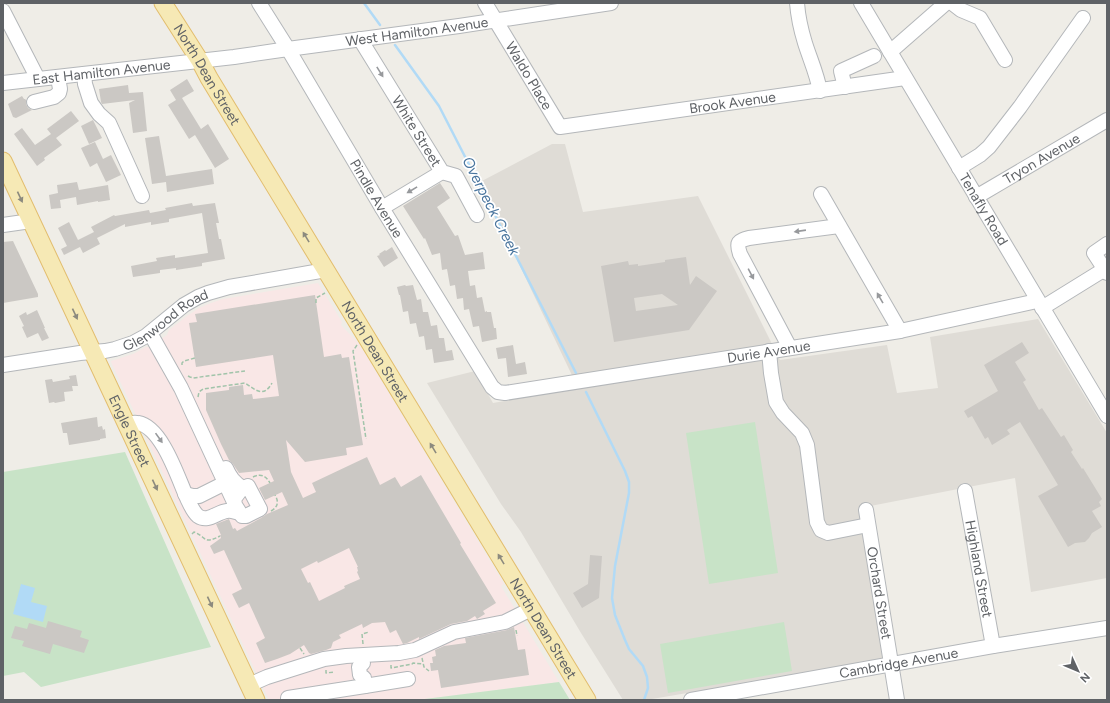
<svg xmlns="http://www.w3.org/2000/svg" width="1110" height="703" font-family="Figtree,sans-serif">
  <style>
    .education { fill: #dfdcd6 }
    .medical { fill: #f9e7e6 }
    .green { fill: #c8e3c7 }
    .water { fill: #b1daf6 }
    .lines { fill: none; stroke-linecap: round; stroke-linejoin: round }
    .stream { stroke: #b1daf6; stroke-width: 2.5 }
    .building { fill: #cbc8c4; fill-rule: evenodd }
    .minor-casing { stroke: #b4b7ba; stroke-width: 16 }
    .major-casing { stroke: #e2bd6e; stroke-width: 19 }
    .path { stroke: #a1c4aa; stroke-width: 1.5; stroke-dasharray: 4 2; stroke-linecap: butt }
    .minor { stroke: #fff; stroke-width: 14 }
    .major { stroke: #f6e9b5; stroke-width: 17 }
    .oneway { fill: #97999c }
    .oneway2 { fill: #8c8a7e }
    .labels { text-anchor: middle; dominant-baseline: central; stroke-width: 3.5; stroke-linejoin: round; paint-order: stroke }
    .street-label { font-size: 14px; fill: #5f6266; stroke: #fff }
    .water-label { font-size: 15px; font-style: italic; fill: #4b769e; stroke: #fff }
  </style>
  <rect width="100%" height="100%" fill="#efede7"/>
  <!-- education -->
  <path class="education" d="M552 144H565L583 212 698 196 780 360 887 345 897 393 938 388 930 337 1038 319 1107 433V578L1031 592 1015 478 860 508 883 660 646 700H623L581 633 521 532 501 504 427 383 475 371 493 403 578 388 480 182Z"/>
  <!-- medical -->
  <path class="medical" d="M318 283 342 322 341 325 359 344 504 584 501 586 559 682 417 700H269L111 362V361L133 354 146 347H149L167 335 169 330 187 316 199 308 211 303 223 299Z"/>
  <!-- green -->
  <path class="green" d="M755 422 778 573 709 584 686 433Z
    M125 452 211 647 41 687 24 672 3 676V472Z
    M784 622 792 671 668 693 660 644Z
    M559 682 570 700H417Z"/>
  <!-- water -->
  <path class="water" d="M21 584 35 588 31 602 47 606 43 622 13 614Z"/>
  <g class="lines">
    <!-- stream -->
    <path class="stream" d="M364 3 380 25
      M395 45 439 106 576 373
      M586 392 625 471 629 482V493L615 566 612 598 615 615 625 640 629 649 643 666 647 677 648 688 644 700"/>
  </g>
  <!-- building -->
  <path class="building" d="M187 79 194 91 182 98 201 129 208 124 229 159 215 168 195 135 189 139 168 105 176 100 170 90Z
    M128 85 129 93 143 92 147 131 133 133 129 103 135 100 102 104 101 102 99 89Z
    M22 96 24 99H25L26 100V104L28 108 32 110 16 118 13 117 8 104Z
    M71 111 79 121 56 138 62 145 44 158 45 160 37 166 14 134 22 128 35 145 51 134 47 129Z
    M93 120 102 138 89 144 81 126Z
    M159 136 166 176 212 169 214 184 167 192 166 182 152 184 145 138Z
    M95 142 103 159 111 155 121 175 106 182 97 163 90 167 81 148Z
    M77 182 79 190 108 185 110 200 98 202V201L77 205 76 197 60 200 61 208 51 209 49 195 58 193 57 185Z
    M440 183 450 198 437 207 455 236 458 235 465 255 483 252 485 269 468 271 470 286 475 285 477 298 482 297 485 312 487 311V312H491L494 328H496L497 339 482 342 479 326 473 327 469 309 464 310 463 298 457 299 455 285 450 286 447 269 442 270 440 253 432 255 425 238 424 239 403 206Z
    M192 203 193 206 215 203 219 223H216L219 239H221L225 259 202 263V266L176 270V268L160 270V273L133 277 131 266 157 261 156 258 175 255V258L208 253 202 213 169 219V222L151 225V222L125 227V224L97 238 100 244 83 253 80 247 64 255 61 249 67 246 58 228 69 222 78 240 94 232 91 227 114 215 115 216 149 210 150 213 166 210 165 208Z
    M13 241 38 294V297L3 303V242Z
    M392 247 398 258 384 267 377 256 380 255 379 254 385 250 386 251Z
    M686 257 690 285 696 276 717 291 689 330 614 342 601 266 628 261 629 265 638 264V266L665 262V260ZM662 294 678 305 636 311 634 298Z
    M405 285 406 286 413 285 417 300 421 299 423 312H428L431 326 437 325 439 338H444L446 351 452 350 454 360 434 363 432 349 426 350 424 336 419 337 416 323 410 324 408 311 403 312 400 295H399L397 287Z
    M315 295 324 357 341 354 342 358 349 357 363 445 346 448 347 455 305 462 286 440 291 472 303 498 316 492 312 483 367 457 380 485 395 477 401 487 421 475 461 543 460 544 496 603 483 611 485 614 477 619 475 616 467 621 451 624 419 639V637L407 643 403 644 396 630 390 633 385 622 372 623 363 628 362 624 339 635 341 638 333 642 331 648 326 650 311 654 309 653 304 645 290 654 277 659 265 663 256 643 265 638 249 603 239 608 232 594 242 589 224 550 214 554 210 546 221 538 220 535H221L216 524 229 519 233 529 235 528 237 531 261 518 267 514 288 505 282 492 265 500 259 488 274 481 269 470 239 473 233 464 229 460 221 444 206 410V393L229 390V387L243 385 244 395 252 394 253 399 279 396 273 355 196 367 189 323 197 322 195 314ZM349 548 358 567H357L358 571 357 572 360 579 344 586 345 588 319 601 310 582 308 583 301 569 317 561 318 563Z
    M37 310 45 328H44L49 338 42 341 38 333 27 338 22 327 24 326 19 316 26 312 27 315Z
    M1022 342 1029 353 1015 362 1026 380 1023 382 1039 410 1042 408 1061 437 1064 435 1073 450 1071 452 1082 469 1083 468 1102 499 1099 502 1101 506 1092 511 1102 527 1092 533 1089 538 1085 542 1075 543 1068 547 1038 496 1058 485 1020 422 1007 430 1010 434 992 445 988 437 985 439 972 416 968 418 964 411 998 391 984 365Z
    M513 345 516 364 525 362 527 374 508 377 506 358 498 359 496 348Z
    M76 375 78 386H72L73 391 64 392 65 401 55 403 54 402 49 403 45 380 52 379 53 382 70 379 69 376Z
    M97 417 98 427 102 426 103 430 105 429 106 438 100 439V440L69 445 67 433H63L61 423Z
    M590 555 602 556 599 598 582 608 573 593 588 584Z
    M48 621 82 631 80 637 89 640 84 653 53 644 50 654 22 646 24 641 11 638 15 626 27 629 29 623 46 628Z
    M514 627 518 650 525 649 529 675 441 688 438 670 431 671 430 663H433L432 657 436 656 435 650 444 646 466 643 465 638 507 630Z"/>
  <g class="lines">
    <defs>
      <g id="minor">
        <path id="s1" d="M259 3 288 49 382 208 492 387 498 392 505 393 900 331 1037 301"/>
        <path id="s2" d="M485 3 560 127 905 78"/>
        <path d="M797 3C798 16 801 30 805 43 810 59 817 74 820 91"/>
        <path id="s3" d="M861 3 1107 416"/>
        <path d="M952 3 961 10 980 18 1005 60"/>
        <path d="M3 11 38 79"/>
        <path id="s4" d="M360 39 442 172 456 176 477 215"/>
        <path d="M890 52 946 3"/>
        <path d="M84 74 85 84 91 103 99 114 109 123 142 196"/>
        <path id="s5" d="M3 83 234 57 288 49 459 26 611 3"/>
        <path d="M845 87 841 71 874 56"/>
        <path d="M34 102 54 97 59 93 60 89 58 77"/>
        <path d="M959 168 980 155 989 147 1020 107 1083 18"/>
        <path d="M821 194 900 331"/>
        <path id="s6" d="M976 197 1107 120"/>
        <path d="M382 208 442 172"/>
        <path d="M3 225 31 221"/>
        <path d="M1107 244 1094 253 1107 273"/>
        <path d="M1042 308 1105 269"/>
        <path d="M150 333 181 388 234 502"/>
        <path d="M790 348 740 254C736 242 738 241 749 238L839 226"/>
        <path d="M769 351 771 373 776 402 783 413 802 433 807 445 817 522 821 530 828 533 868 525"/>
        <path id="s7" d="M3 365 80 353 105 351 115 349 133 343 146 336 184 305 198 297 208 293 229 287 326 270"/>
        <path d="M126 424C130 423 134 422 138 423 162 427 178 478 187 498 190 504 193 512 198 516 208 523 217 512 227 511 231 510 235 512 239 513"/>
        <path d="M226 468C230 477 234 483 243 488"/>
        <path d="M248 486 260 509 246 516H242L235 505 234 499 240 491Z"/>
        <path id="s8" d="M965 491 993 646"/>
        <path d="M185 494 193 496H199L225 483 230 476"/>
        <path id="s9" d="M866 510 897 700"/>
        <path d="M249 685 267 677 324 659 346 656 399 653 415 650 454 632 505 622 531 609"/>
        <path d="M365 686 408 679"/>
        <path d="M288 698 365 686 364 678 360 675 359 667 363 663"/>
        <path id="s10" d="M691 700 993 646 1107 628"/>
      </g>
      <g id="major">
        <path id="s11" d="M163 3 200 61 209 78 587 700"/>
        <path id="s12" d="M3 161 256 700"/>
      </g>
    </defs>
    <!-- minor casing -->
    <use href="#minor" class="minor-casing"/>
    <!-- major casing -->
    <use href="#major" class="major-casing"/>
    <!-- path -->
    <path class="path" d="M316 303V298L325 293
      M357 345 353 351 366 439
      M182 365V363L184 361 195 358
      M188 376 190 377 193 378 245 371
      M198 397 199 392 203 389 245 383C255 389 263 399 272 383
      M253 477C261 473 266 476 270 483
      M271 511C278 507 279 502 275 495
      M192 534 194 532C207 537 203 545 220 536
      M516 630 517 636
      M363 644 362 634 369 632
      M300 648 304 654
      M422 658 424 667 429 671
      M391 665V668L412 664 413 663 423 664
      M326 670V673L334 672"/>
    <!-- minor -->
    <use href="#minor" class="minor"/>
    <!-- major -->
    <use href="#major" class="major"/>
  </g>
  <!-- one-way arrows -->
  <defs><path id="oneway-solid" d="M-6-.8H1V-3.2L6.5 0L1 3.2V.8H-6Z"/></defs>
  <g class="oneway">
    <use href="#oneway-solid" transform="translate(380 72) rotate(58)"/>
    <use href="#oneway-solid" transform="translate(412 190) rotate(149)"/>
    <use href="#oneway-solid" transform="translate(800 231) rotate(172)"/>
    <use href="#oneway-solid" transform="translate(751 274) rotate(62)"/>
    <use href="#oneway-solid" transform="translate(880 298) rotate(-120)"/>
    <use href="#oneway-solid" transform="translate(159 438) rotate(55)"/>
  </g>
  <g class="oneway2">
    <use href="#oneway-solid" transform="translate(20 197) rotate(65)"/>
    <use href="#oneway-solid" transform="translate(306 237) rotate(-121)"/>
    <use href="#oneway-solid" transform="translate(75 314) rotate(65)"/>
    <use href="#oneway-solid" transform="translate(433 448) rotate(-121)"/>
    <use href="#oneway-solid" transform="translate(155 485) rotate(65)"/>
    <use href="#oneway-solid" transform="translate(501 559) rotate(-121)"/>
    <use href="#oneway-solid" transform="translate(210 602) rotate(65)"/>
  </g>
  <g class="labels">
    <!-- street labels -->
    <g class="street-label">
      <text stroke="none"><textPath href="#s5" startOffset="417">West Hamilton Avenue</textPath></text>
      <text stroke="none"><textPath href="#s5" startOffset="99">East Hamilton Avenue</textPath></text>
      <text stroke="none"><textPath href="#s11" startOffset="84">North Dean Street</textPath></text>
      <text stroke="none"><textPath href="#s2" startOffset="85">Waldo Place</textPath></text>
      <text stroke="none"><textPath href="#s2" startOffset="319">Brook Avenue</textPath></text>
      <text stroke="none"><textPath href="#s4" startOffset="108">White Street</textPath></text>
      <text stroke="none"><textPath href="#s6" startOffset="76">Tryon Avenue</textPath></text>
      <text stroke="none"><textPath href="#s1" startOffset="228">Pindle Avenue</textPath></text>
      <text stroke="none"><textPath href="#s3" startOffset="240">Tenafly Road</textPath></text>
      <text stroke="none"><textPath href="#s7" startOffset="172">Glenwood Road</textPath></text>
      <text stroke="none"><textPath href="#s1" startOffset="731">Durie Avenue</textPath></text>
      <text stroke="none"><textPath href="#s11" startOffset="408">North Dean Street</textPath></text>
      <text stroke="none"><textPath href="#s12" startOffset="298">Engle Street</textPath></text>
      <text stroke="none"><textPath href="#s8" startOffset="79">Highland Street</textPath></text>
      <text stroke="none"><textPath href="#s9" startOffset="84">Orchard Street</textPath></text>
      <text stroke="none"><textPath href="#s11" startOffset="732">North Dean Street</textPath></text>
      <text stroke="none"><textPath href="#s10" startOffset="211">Cambridge Avenue</textPath></text>
    </g>
    <!-- water labels -->
    <g class="water-label">
      <text transform="translate(491 206) rotate(63)">Overpeck Creek</text>
    </g>
  </g>
  <!-- border -->
  <rect width="1110" height="703" fill="none" stroke="#5f6266" stroke-width="8"/>
  <!-- north arrow -->
  <g transform="translate(1078 671) rotate(134)" stroke="#ffffff" stroke-width="3" paint-order="stroke">
  <path d="M0-3L7 15L0 10L-7 15Z" fill="#5f6266"/>
  <text y="-6" font-size="11" font-weight="bold" text-anchor="middle" fill="#5f6266">N</text>
  </g>
</svg>
